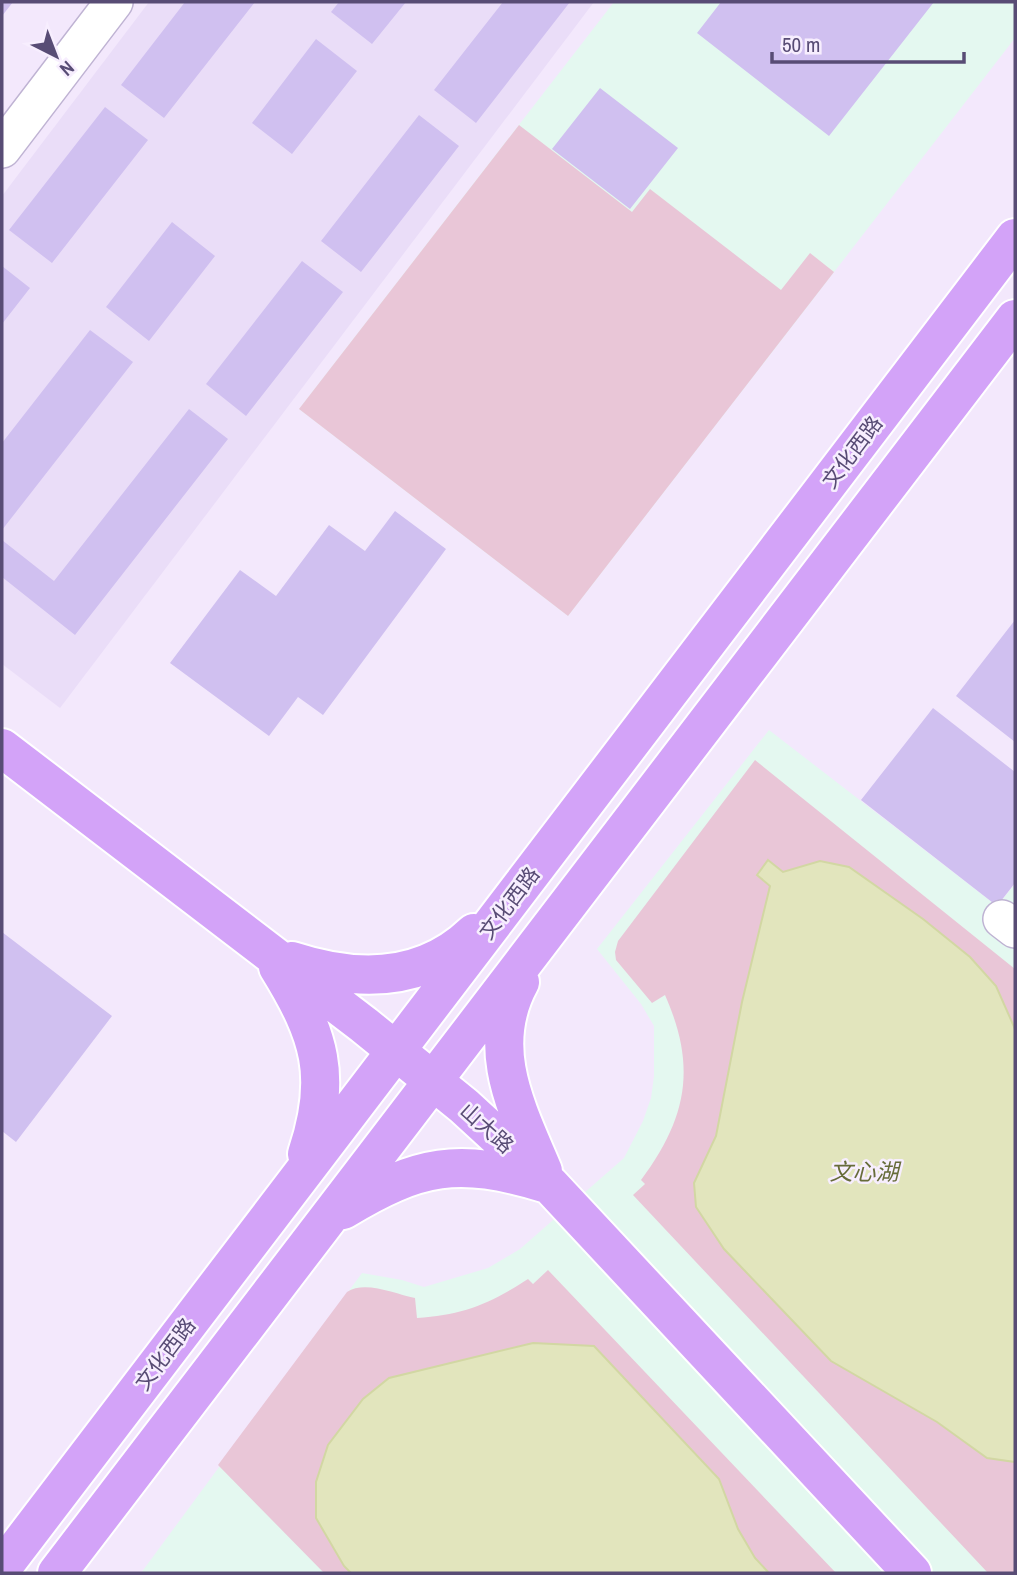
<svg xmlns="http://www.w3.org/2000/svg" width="1017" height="1575" font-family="'Archivo Narrow','Noto Sans SC',sans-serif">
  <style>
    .residential { fill: #eaddf8 }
    .education { fill: #e4f8f0 }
    .green { fill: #e9c6d7 }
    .water { fill: #e2e5bd; stroke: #d2d7a3; stroke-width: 2 }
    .building { fill: #d0c0f0 }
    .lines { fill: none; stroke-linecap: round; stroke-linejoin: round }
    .minor-casing { stroke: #bfb3d3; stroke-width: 40 }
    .major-casing { stroke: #fff; stroke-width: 42 }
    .minor { stroke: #fff; stroke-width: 37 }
    .major { stroke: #d3a3f8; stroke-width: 38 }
    .labels { text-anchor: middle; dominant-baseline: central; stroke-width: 5; stroke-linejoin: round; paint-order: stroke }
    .street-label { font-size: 21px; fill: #584c75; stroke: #f7eefe }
    .water-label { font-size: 23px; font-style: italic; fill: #676c3a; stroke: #f7eefe }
  </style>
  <rect width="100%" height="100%" fill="#f3e8fc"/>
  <!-- residential -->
  <path class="residential" d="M149 2H594L60 708 2 664V196Z"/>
  <!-- education -->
  <path class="education" d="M614 2H1015V38L568 616 299 409Z
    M769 730 997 906 1015 884V1573H141L362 1273 402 1280 424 1287 488 1268 520 1249 624 1158 643 1121 651 1098 654 1076V1026L641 1004 597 949Z"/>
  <!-- green -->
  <path class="green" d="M519 125 632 212 650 189 781 290 810 253 834 272 568 616 299 409Z
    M755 760 1015 969V1573H988L633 1195 645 1184 641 1180C687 1118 697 1067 665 995L652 1003 616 960 615 952 618 941Z
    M548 1270 836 1573H324L218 1465 347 1292C365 1280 395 1294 415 1298L417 1318C462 1315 490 1304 528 1279L533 1284Z"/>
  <!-- water -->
  <path class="water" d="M768 860 783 872 820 861 849 867 923 919 970 957 996 986 1015 1029V1462L987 1458 937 1422 831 1361 724 1249 696 1207 694 1183 716 1136 742 1002 770 886 757 875Z
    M533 1343 594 1346 719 1479 738 1529 755 1558 769 1573H351L344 1566 316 1518V1482L328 1445 363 1399 389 1378Z"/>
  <!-- building -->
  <path class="building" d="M2 2H13L2 16Z
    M185 2H255L164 118 121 85Z
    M339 2H406L372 44 331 12Z
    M503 2H570L476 123 434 90Z
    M721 2H934L829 136 697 33Z
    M316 39 357 71 292 154 252 123Z
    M600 88 678 148 630 209 552 149Z
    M105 107 148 140 52 263 9 230Z
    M419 115 459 146 361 272 321 241Z
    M172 222 215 256 149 341 106 307Z
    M302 261 343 292 246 416 206 384Z
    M2 266 30 288 2 324Z
    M90 330 133 362 2 530V443Z
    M189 409 228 439 75 635 2 577V540L54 581Z
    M395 511 446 549 323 715 298 697 269 736 170 663 240 570 276 596 329 525 365 551Z
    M1015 620V742L956 696Z
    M933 708 1015 772V883L997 906 861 800Z
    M2 932 112 1016 16 1142 2 1131Z"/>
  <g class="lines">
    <defs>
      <path id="minor" d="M2 149 114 2
        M1002 919 1015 929"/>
      <path id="major" d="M2 748 364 1025 464 1106 550 1185 912 1573
        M292 961C356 982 422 983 474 933
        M278 967C320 1035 333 1077 307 1154
        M520 982C484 1048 517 1109 543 1171
        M343 1210C419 1164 458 1157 544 1183
        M2 1568 1015 238
        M57 1573 1015 319"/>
    </defs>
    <!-- minor casing -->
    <use href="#minor" class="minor-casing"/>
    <!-- major casing -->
    <use href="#major" class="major-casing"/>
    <!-- minor -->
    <use href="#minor" class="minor"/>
    <!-- major -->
    <use href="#major" class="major"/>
  </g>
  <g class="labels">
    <!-- street labels -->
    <g class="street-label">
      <text transform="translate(852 452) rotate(-53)">文化西路</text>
      <text transform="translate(509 903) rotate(-53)">文化西路</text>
      <text transform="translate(487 1128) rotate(42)">山大路</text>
      <text transform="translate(165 1354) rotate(-53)">文化西路</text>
    </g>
    <!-- water labels -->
    <g class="water-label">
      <text x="864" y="1171">文心湖</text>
    </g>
  </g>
  <!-- border -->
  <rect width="1017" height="1575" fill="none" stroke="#584c75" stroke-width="7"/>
  <!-- north arrow -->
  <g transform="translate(56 56) rotate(138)" stroke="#f7eefe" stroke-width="5" paint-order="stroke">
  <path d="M0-5L12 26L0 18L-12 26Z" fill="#584c75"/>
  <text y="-10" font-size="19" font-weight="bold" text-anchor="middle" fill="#584c75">N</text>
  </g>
  <!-- scale -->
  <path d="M772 52v10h192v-10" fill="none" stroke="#584c75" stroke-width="3.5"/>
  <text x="782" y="52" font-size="21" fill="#584c75" stroke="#f7eefe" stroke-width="5" paint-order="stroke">50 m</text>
</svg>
